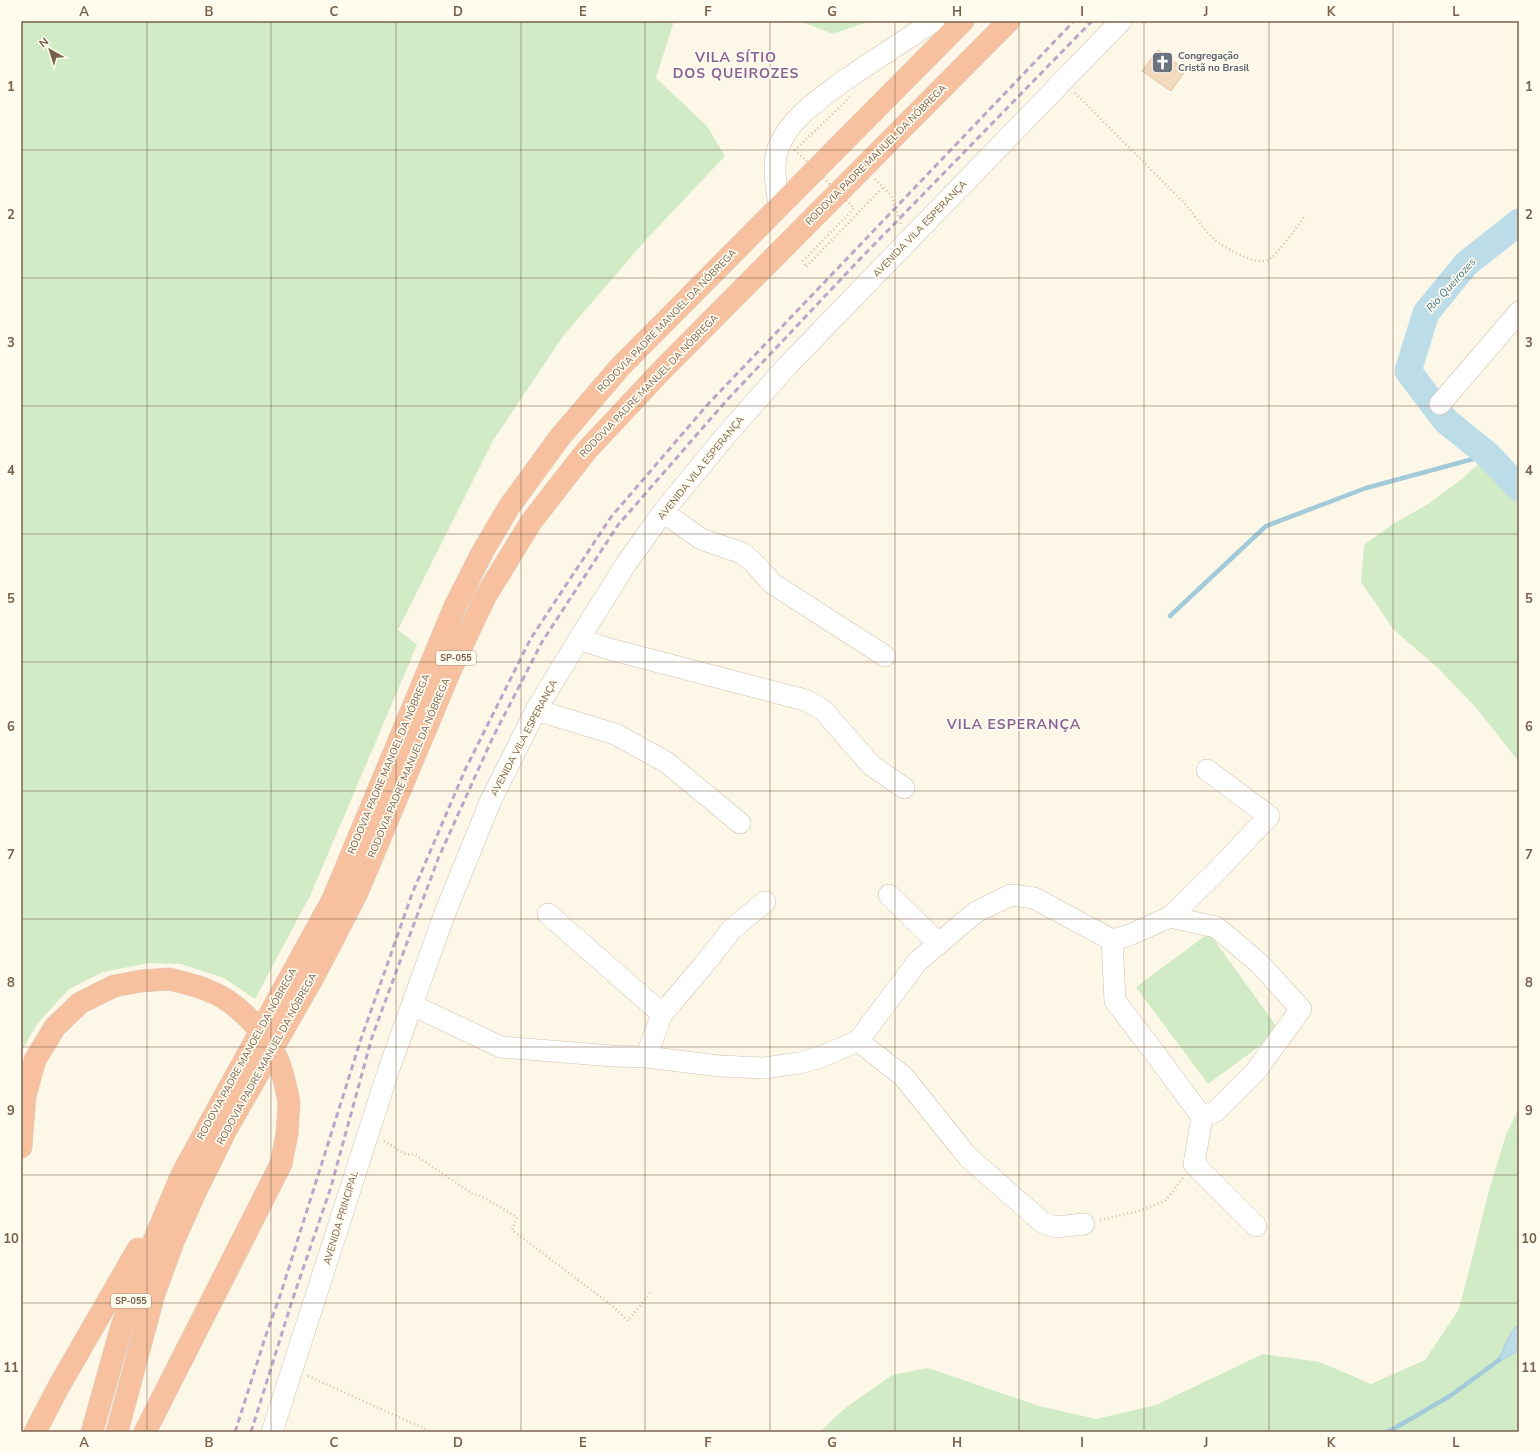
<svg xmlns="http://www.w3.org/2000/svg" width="1540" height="1453" font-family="'Nunito Sans',sans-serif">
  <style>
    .green { fill: #d0ebc6 }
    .water { fill: #bcdce7; stroke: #a2cad9 }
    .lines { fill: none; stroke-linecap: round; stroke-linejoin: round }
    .stream { stroke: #a2cad9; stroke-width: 4.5 }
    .river { stroke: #bcdce7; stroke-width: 27 }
    .building { fill: #f3dabf; stroke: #e6c3a0 }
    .minor-casing { stroke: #cfc0ad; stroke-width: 22 }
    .highway-casing { stroke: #dcd6d0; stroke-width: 23 }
    .path { stroke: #d8bea2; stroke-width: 2.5; stroke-dasharray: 1 3; stroke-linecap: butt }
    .minor { stroke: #fff; stroke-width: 21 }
    .highway { stroke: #f7c19f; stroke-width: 22 }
    .rail { stroke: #bca5c8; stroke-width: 3; stroke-dasharray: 6 4; stroke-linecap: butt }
    .highway-bridge-casing { stroke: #dcd6d0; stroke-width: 23; stroke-linecap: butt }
    .path-bridge { stroke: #d8bea2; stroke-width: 2.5; stroke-dasharray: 1 3; stroke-linecap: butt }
    .highway-bridge { stroke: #f7c19f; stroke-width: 22 }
    .grid { fill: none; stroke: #78614b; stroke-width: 1; stroke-opacity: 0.55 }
    .labels { text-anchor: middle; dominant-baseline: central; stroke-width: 3.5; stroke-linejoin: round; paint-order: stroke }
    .shield { fill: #fffbef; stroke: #a08f7c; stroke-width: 1 }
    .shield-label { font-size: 9px; font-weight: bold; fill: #78614b }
    .worship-label { font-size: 10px; font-weight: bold; fill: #5b616d; stroke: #fffbef; text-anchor: start }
    .street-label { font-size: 10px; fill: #78614b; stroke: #fffbef }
    .water-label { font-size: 11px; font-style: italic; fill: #44778b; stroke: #fffbef }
    .district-label { font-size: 14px; font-weight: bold; letter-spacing: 1px; fill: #8a6394; stroke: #fffbef }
    .neatline { fill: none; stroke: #78614b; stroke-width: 1.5 }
    .grid-label { font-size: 13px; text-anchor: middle; font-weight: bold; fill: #78614b }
  </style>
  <rect width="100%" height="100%" fill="#fdf7e8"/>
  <!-- green -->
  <path class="green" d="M21 21H674L656 78 707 126 725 156 643 243 564 335 494 439 398 630 417 645 310 896 255 999 224 978 181 964 149 963 103 972 69 989 37 1024 21 1052Z
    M800 21H870L833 34Z
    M1488 455 1519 502V762L1478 710 1438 668 1394 630 1361 582 1364 545 1393 524 1428 504 1462 479Z
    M1209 933 1280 1031 1208 1084 1136 987Z
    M1519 1108V1323L1511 1333 1497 1364 1519 1350V1432H820L844 1409 892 1375 928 1368 1039 1406 1096 1419 1156 1405 1263 1354 1320 1362 1371 1384 1425 1360 1459 1309 1474 1251 1488 1194 1506 1135Z"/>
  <!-- water -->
  <path class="water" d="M1488 455 1519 483V502Z
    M1519 1323V1350L1496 1364 1511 1333Z"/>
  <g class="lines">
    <!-- stream -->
    <path class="stream" d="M1170 616 1266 526 1366 488 1488 455
      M1386 1432 1395 1428 1450 1396 1499 1360"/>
    <!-- river -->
    <path class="river" d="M1519 222 1466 264 1426 313 1408 371 1446 421 1488 455 1519 488"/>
  </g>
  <!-- building -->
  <path class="building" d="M1158 50 1186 70 1171 91 1142 71Z"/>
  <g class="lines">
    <defs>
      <path id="minor" d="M779 207C777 188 771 164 779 146 791 117 821 98 845 80 874 60 904 41 934 21
        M1440 404 1519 312
        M663 512 701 539 742 553 752 561 773 584 885 656
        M579 639 609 649 805 700 823 710 871 765 904 788
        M536 710 615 734 666 762 740 823
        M1207 770 1269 816 1219 869 1170 917 1127 936 1112 940 1115 1001 1154 1052 1202 1117 1194 1164 1256 1226
        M889 895 938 943
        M548 914 662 1014 646 1057
        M1170 917 1216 927 1259 963 1301 1009 1256 1071 1216 1111 1202 1117
        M412 1005 501 1047 613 1056 646 1057 719 1066 764 1068 799 1063 821 1057 858 1041 918 961 976 912 1011 895 1034 898 1112 940
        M662 1014 703 966 732 929 765 902
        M858 1041 903 1076 968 1157 1042 1222 1056 1227 1084 1224
        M272 1432 389 1069 445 913 491 800 536 710 579 639 626 564 663 512 728 433 788 365 1121 21"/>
      <path id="highway" d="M21 1147 25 1096 35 1060 55 1027 80 1003 114 986 141 981 169 979
        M35 1432 59 1386 138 1249
        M92 1432 121 1329 142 1269 182 1174 333 899 455 606 483 551 509 507 560 437 620 367 963 21
        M117 1432 154 1294 173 1242 194 1195 226 1130 315 974 357 893 450 671 485 597 531 522 587 450 664 368 1009 21
        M145 1432 281 1164 287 1134 289 1102"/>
    </defs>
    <!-- minor casing -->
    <use href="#minor" class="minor-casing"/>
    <!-- highway casing -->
    <use href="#highway" class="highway-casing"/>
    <!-- path -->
    <path class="path" d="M1075 93 1186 205C1195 216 1203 229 1213 238 1223 247 1255 266 1268 260 1277 255 1297 227 1304 217
      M875 179 891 195 901 224
      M384 1141 407 1155 414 1154 474 1195H479L517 1217 512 1230 615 1308 628 1321 650 1293
      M1100 1220 1139 1211 1165 1201 1183 1178
      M308 1376 432 1432"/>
    <!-- minor -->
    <use href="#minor" class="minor"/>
    <!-- highway -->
    <use href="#highway" class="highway"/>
    <!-- rail -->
    <path class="rail" d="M235 1432 266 1335 280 1296 361 1039 412 894 465 770 531 638 611 517 709 403 1074 21
      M251 1432 292 1301 331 1187 372 1037 438 859 492 739 542 642 618 525 727 400 859 260 1092 21"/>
    <defs>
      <path id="highway-bridge" d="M169 979C182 982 195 985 207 990 235 1000 265 1031 277 1058 283 1072 286 1087 289 1102"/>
    </defs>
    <!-- highway-bridge casing -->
    <use href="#highway-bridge" class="highway-bridge-casing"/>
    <!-- path-bridge -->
    <path class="path-bridge" d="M850 97 795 150 854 208 803 261 806 267 883 187"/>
    <!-- highway-bridge -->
    <use href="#highway-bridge" class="highway-bridge"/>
  </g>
  <!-- grid -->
  <path class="grid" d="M147 21V1432M271 21V1432M396 21V1432M521 21V1432M645 21V1432M770 21V1432M895 21V1432M1019 21V1432M1144 21V1432M1269 21V1432M1393 21V1432M21 150H1519M21 278H1519M21 406H1519M21 534H1519M21 662H1519M21 791H1519M21 919H1519M21 1047H1519M21 1175H1519M21 1303H1519"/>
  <!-- icons -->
  <defs>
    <symbol id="church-square" viewBox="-11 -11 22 22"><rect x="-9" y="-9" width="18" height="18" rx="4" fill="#6b7280" stroke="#fffbef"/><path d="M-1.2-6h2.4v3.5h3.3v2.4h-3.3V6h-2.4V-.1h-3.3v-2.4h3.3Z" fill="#fff"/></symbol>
  </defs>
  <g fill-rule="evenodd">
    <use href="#church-square" x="1150" y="50" width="25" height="25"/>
  </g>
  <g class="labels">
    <!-- shield labels -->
    <g class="shield">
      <rect x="436" y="651" width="40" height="14" rx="3"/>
      <rect x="111" y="1294" width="40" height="14" rx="3"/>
    </g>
    <g class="shield-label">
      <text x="456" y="658">SP-055</text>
      <text x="131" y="1301">SP-055</text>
    </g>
    <!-- worship labels -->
    <g class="worship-label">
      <text x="1178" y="56">Congregação<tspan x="1178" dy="12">Cristã no Brasil</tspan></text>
    </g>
    <!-- street labels -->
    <g class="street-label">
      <text transform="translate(876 155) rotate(-45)">RODOVIA PADRE MANUEL DA NÓBREGA</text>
      <text transform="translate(920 229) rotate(-46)">AVENIDA VILA ESPERANÇA</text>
      <text transform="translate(667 321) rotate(-46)">RODOVIA PADRE MANOEL DA NÓBREGA</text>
      <text transform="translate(649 386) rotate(-46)">RODOVIA PADRE MANUEL DA NÓBREGA</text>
      <text transform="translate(701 468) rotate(-51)">AVENIDA VILA ESPERANÇA</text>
      <text transform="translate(524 738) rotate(-62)">AVENIDA VILA ESPERANÇA</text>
      <text transform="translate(389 764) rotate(-67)">RODOVIA PADRE MANOEL DA NÓBREGA</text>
      <text transform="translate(409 768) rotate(-67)">RODOVIA PADRE MANUEL DA NÓBREGA</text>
      <text transform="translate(247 1054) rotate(-61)">RODOVIA PADRE MANOEL DA NÓBREGA</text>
      <text transform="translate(267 1059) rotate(-61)">RODOVIA PADRE MANUEL DA NÓBREGA</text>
      <text transform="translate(341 1218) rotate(-73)">AVENIDA PRINCIPAL</text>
    </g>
    <!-- water labels -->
    <g class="water-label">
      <text transform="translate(1451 285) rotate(-48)">Rio Queirozes</text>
    </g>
    <!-- district labels -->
    <g class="district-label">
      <text x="736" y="57">VILA SÍTIO<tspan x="736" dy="16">DOS QUEIROZES</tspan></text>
      <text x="1014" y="724">VILA ESPERANÇA</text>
    </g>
  </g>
  <!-- border -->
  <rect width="1540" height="1453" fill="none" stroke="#fffbef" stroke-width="44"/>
  <!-- north arrow -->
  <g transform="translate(50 50) rotate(321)" stroke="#fffbef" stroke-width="3" paint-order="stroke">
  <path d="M0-3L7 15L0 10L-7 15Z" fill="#78614b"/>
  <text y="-6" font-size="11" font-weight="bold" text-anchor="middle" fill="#78614b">N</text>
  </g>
  <rect x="22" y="22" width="1496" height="1409" class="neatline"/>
  <g class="grid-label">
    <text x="84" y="16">A</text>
    <text x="209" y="16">B</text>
    <text x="334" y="16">C</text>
    <text x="458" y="16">D</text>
    <text x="583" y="16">E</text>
    <text x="708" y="16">F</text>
    <text x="832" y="16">G</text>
    <text x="957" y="16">H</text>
    <text x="1082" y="16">I</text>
    <text x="1206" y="16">J</text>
    <text x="1331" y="16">K</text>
    <text x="1456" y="16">L</text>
    <text x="11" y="91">1</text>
    <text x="1529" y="91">1</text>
    <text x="11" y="219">2</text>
    <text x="1529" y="219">2</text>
    <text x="11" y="347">3</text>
    <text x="1529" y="347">3</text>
    <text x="11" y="475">4</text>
    <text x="1529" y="475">4</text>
    <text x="11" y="603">5</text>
    <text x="1529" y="603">5</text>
    <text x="11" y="731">6</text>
    <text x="1529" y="731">6</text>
    <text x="11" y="859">7</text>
    <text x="1529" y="859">7</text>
    <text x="11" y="987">8</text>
    <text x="1529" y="987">8</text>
    <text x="11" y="1115">9</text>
    <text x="1529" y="1115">9</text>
    <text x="11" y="1243">10</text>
    <text x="1529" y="1243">10</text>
    <text x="11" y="1372">11</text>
    <text x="1529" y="1372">11</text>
    <text x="84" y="1447">A</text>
    <text x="209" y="1447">B</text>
    <text x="334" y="1447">C</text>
    <text x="458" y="1447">D</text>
    <text x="583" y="1447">E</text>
    <text x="708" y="1447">F</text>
    <text x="832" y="1447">G</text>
    <text x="957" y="1447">H</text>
    <text x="1082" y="1447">I</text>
    <text x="1206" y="1447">J</text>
    <text x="1331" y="1447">K</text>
    <text x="1456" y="1447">L</text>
  </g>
</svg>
